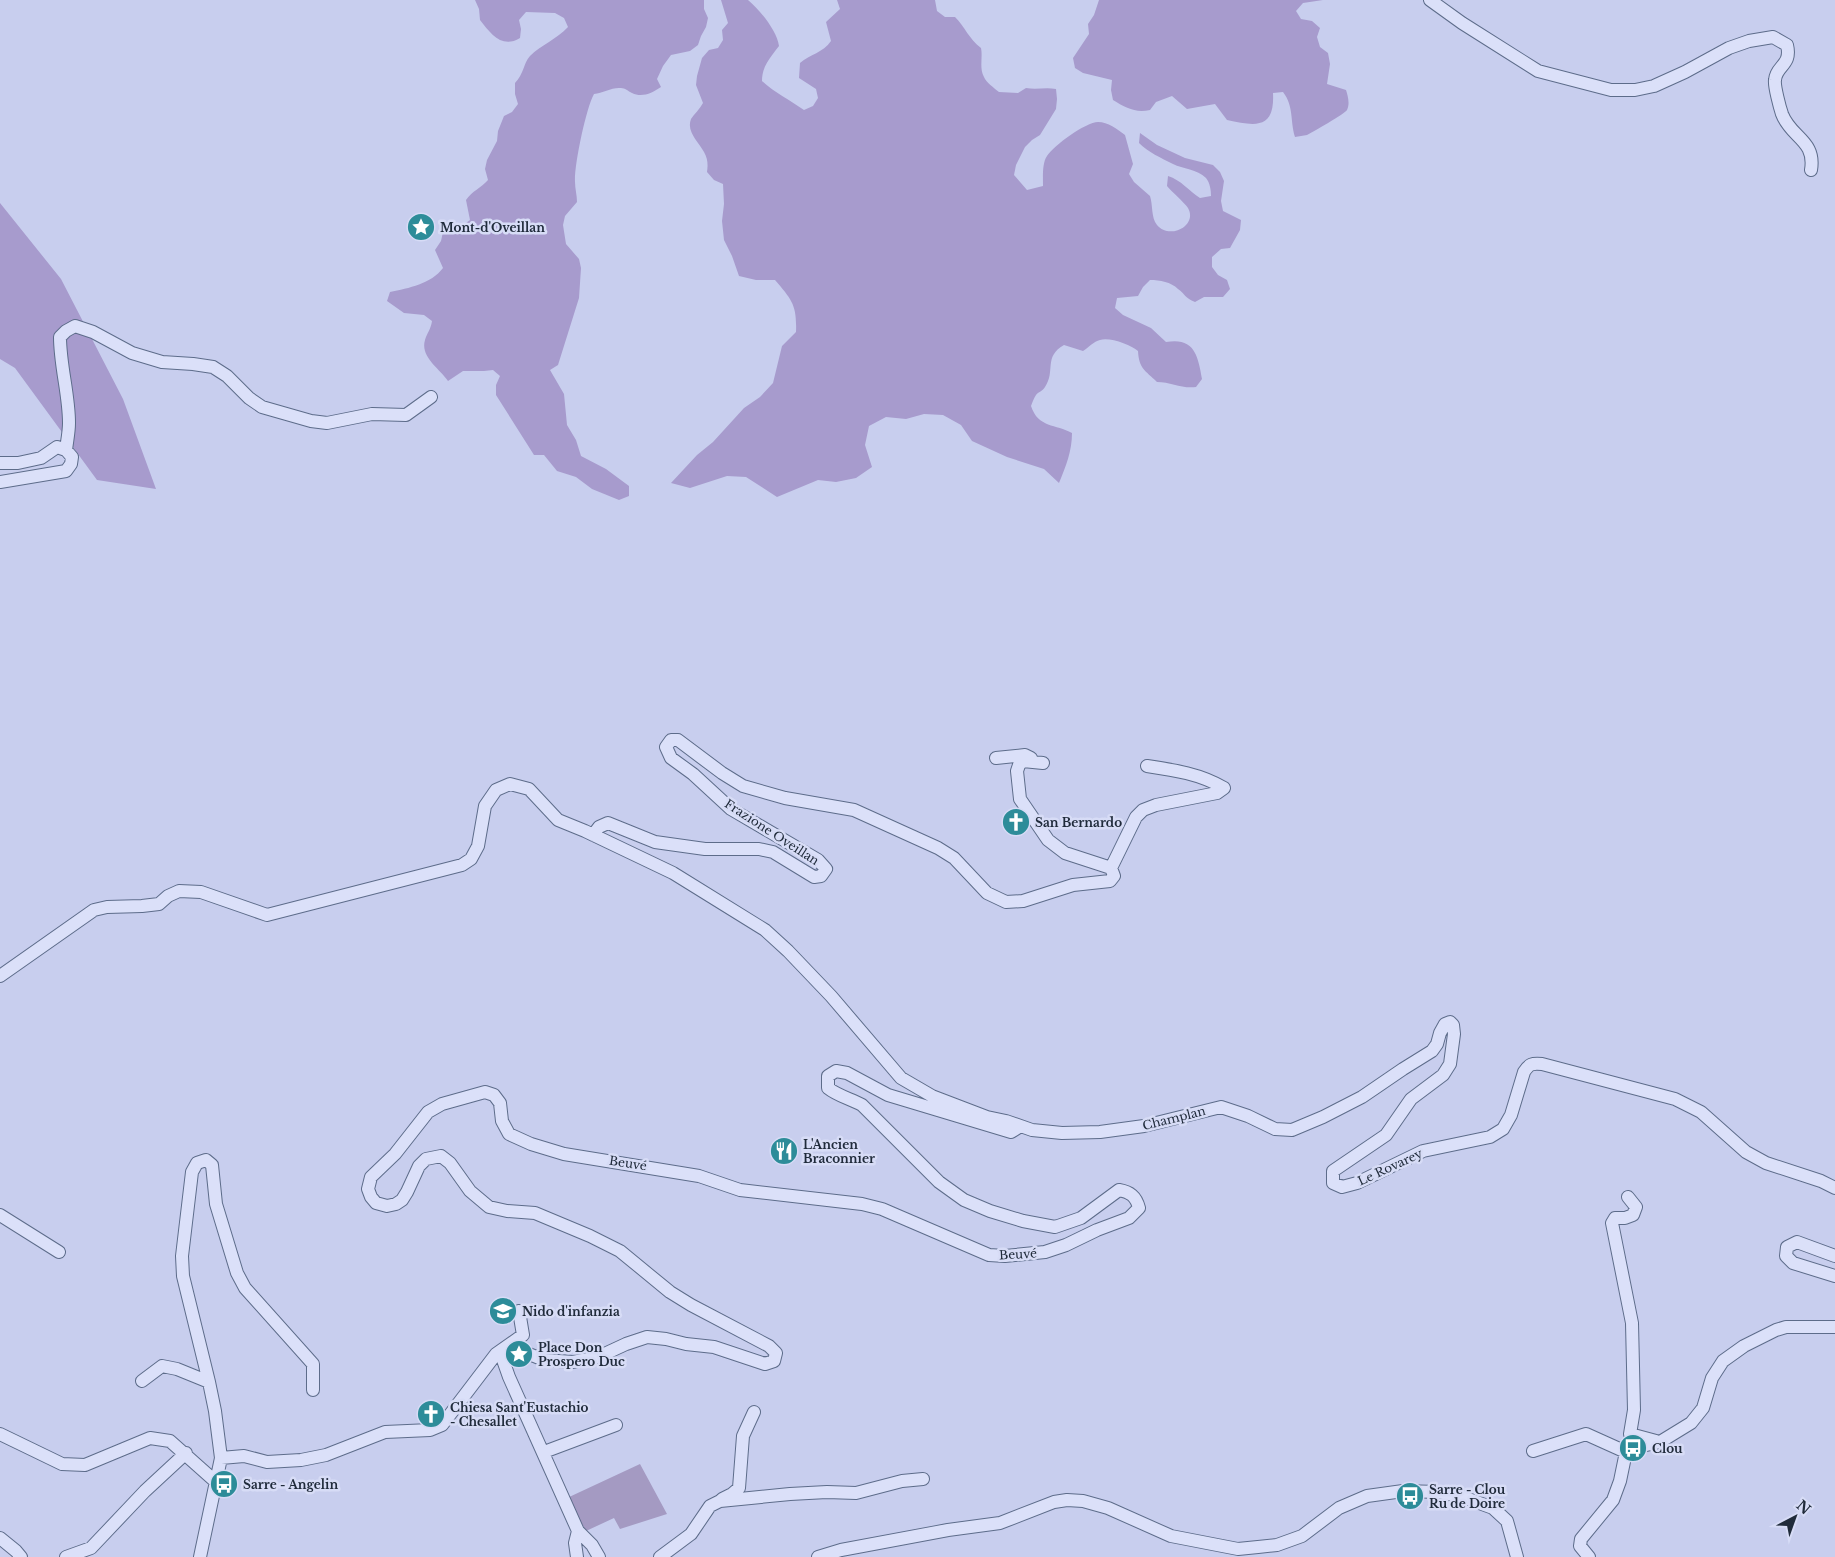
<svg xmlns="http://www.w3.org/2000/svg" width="1835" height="1557" font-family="'Libre Baskerville',serif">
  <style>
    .green { fill: #a79bcd }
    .cemetery { fill: #a49ac2 }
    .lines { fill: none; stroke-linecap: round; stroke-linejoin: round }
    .minor-casing { stroke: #5d6c8a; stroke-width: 14 }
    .minor { stroke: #dbe0f9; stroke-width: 12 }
    .labels { text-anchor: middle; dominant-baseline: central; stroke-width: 5; stroke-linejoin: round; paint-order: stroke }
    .poi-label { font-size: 12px; font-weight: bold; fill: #202b3b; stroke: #d7dcf6; text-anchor: start }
    .street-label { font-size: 12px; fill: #202b3b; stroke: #d7dcf6 }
  </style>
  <rect width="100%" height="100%" fill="#c8ceee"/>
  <!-- green -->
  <path class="green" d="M475 0H704V9L708 18 706 27 701 36 698 45 690 51 671 55 663 66 657 79 661 87C652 93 642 98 632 93 628 91 625 88 621 88 612 87 603 93 594 94 586 108 574 166 575 182 575 189 577 195 577 202L565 216 563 225 566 244 579 259 581 268 579 298 558 365 550 370 564 394 567 425 576 440 581 456 606 469 629 486V496L619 500 592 489 576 477 557 471 544 455H534L496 395V385L500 376 493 370 484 371H463L448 381C439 368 420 357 425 340 427 333 431 329 432 321L424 315 404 313 387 301 390 292C409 288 431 284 443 268L435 250 441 241 443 232 462 226 470 220 466 200C472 191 481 188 488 180L485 169 487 160 497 141 498 131 504 116 512 112 518 104 515 94V83C524 74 523 64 530 56 541 45 557 39 568 27L564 18 555 13 526 12 519 20 521 29 520 38C502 49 491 34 480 20L479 9Z
    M721 0H748C760 10 777 31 779 46 770 58 762 66 762 81 775 93 790 100 804 110L813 106 818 98 816 89 799 78 800 63C810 54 823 53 831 41L826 22 840 9 837 0H935L937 11 945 17H955C965 27 969 39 981 48 983 57 979 68 984 77 986 82 994 88 999 92L1018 93 1026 88C1037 90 1045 87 1056 89L1057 99 1056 109 1040 135 1032 140 1025 147 1016 165 1014 175 1027 190 1043 186C1043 177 1042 163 1047 156 1053 146 1086 122 1098 122 1108 122 1117 129 1125 135L1133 164 1129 174 1134 182 1150 196C1153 205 1151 218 1157 225 1169 240 1198 226 1188 208 1184 202 1172 192 1167 186L1168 176C1181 180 1189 191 1200 198L1211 196C1211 190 1210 183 1206 178 1197 169 1183 169 1173 164 1161 158 1148 152 1139 143L1140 133 1157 145 1185 158 1213 165 1220 172 1224 181 1221 201 1223 211 1241 220 1240 230 1230 248 1221 249 1212 257V267L1218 275 1227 280 1230 289 1223 297H1204L1195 302C1185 298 1185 294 1178 289 1171 282 1160 280 1150 280L1143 287 1138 296 1117 298 1115 308 1123 315 1151 328 1166 342C1194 337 1198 355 1202 379L1196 387C1182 389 1171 382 1157 382 1145 370 1139 369 1138 351 1131 345 1110 337 1100 340 1094 341 1088 348 1083 351L1064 345C1043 357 1056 371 1045 387 1043 391 1038 392 1036 395 1034 398 1032 403 1031 406 1038 428 1056 424 1072 433 1072 451 1066 466 1059 483L1044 469 1007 457 972 441 961 425 943 415 924 414 906 419 886 417 869 426 865 445 872 467 856 478 836 482 818 480 777 497 746 477 727 476 690 488 671 483 697 455 713 442 744 408 760 397 773 383 782 346 796 332C797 305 792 300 775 280H756L739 276 732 256 724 240 722 221 724 204 723 184 714 180 707 172C708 165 708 159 704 152 699 142 686 132 691 119 694 114 700 109 703 103L696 85 697 76 702 58 709 50 718 48 723 40 722 30 728 23Z
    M1099 0H1323L1303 3 1296 11 1301 19 1312 21 1320 28 1317 37 1320 47 1328 53 1330 64 1327 84 1346 90C1348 96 1350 104 1347 110 1346 113 1311 133 1307 135 1303 136 1299 136 1295 137 1290 121 1294 106 1283 92L1273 93C1275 130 1255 126 1227 120L1215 104 1187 109 1172 96 1156 102 1150 110C1135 113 1126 108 1113 100L1111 90 1112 80 1083 73 1075 68 1073 58 1089 34 1088 24 1094 15Z
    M0 203 61 279 123 399 156 489 97 480 15 368 0 359Z"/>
  <!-- cemetery -->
  <path class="cemetery" d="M640 1464 667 1514 620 1529 614 1518 586 1531 567 1498Z"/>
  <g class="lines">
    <defs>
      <path id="minor" d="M1430 0 1462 23 1538 71 1611 90H1635L1654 86 1685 72 1729 48 1749 41 1773 37 1787 45C1792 66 1776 65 1775 80 1774 86 1780 108 1782 114 1791 138 1816 140 1811 170
        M66 450C67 441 69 432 69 423 69 394 60 366 60 337L66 331 75 326 93 332 132 353 162 362 193 364 213 367 227 376 249 398 262 407 311 421 327 423 372 414 406 415 431 397
        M0 463H18L41 458 57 447 66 450 72 457 71 464 66 471 0 482
        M996 758 1025 755 1031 758
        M1043 763 1023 761 1019 765 1017 771 1020 799 1048 840 1065 853 1111 868
        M593 835 599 827 608 823 655 842 705 849H759L773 852 814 877 821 876 826 869 818 860 731 809 693 774 671 758 666 747 671 740H678L722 773 743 786 785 798 854 810 938 848 954 858 987 893 1006 902 1023 901 1073 885 1110 881 1114 876 1111 868 1136 817 1143 810 1156 805 1217 793 1224 788C1201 774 1174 770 1147 766
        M0 976 94 910 107 907 142 906 159 904 168 896 179 891 201 892 267 915 462 865 471 859 478 846 485 806 496 790 510 784 529 789 558 820 585 831 673 873 765 930 788 951 831 996 901 1078 932 1096 987 1117 1006 1121 1032 1130 1062 1133 1100 1132 1144 1126 1221 1107 1248 1116 1275 1129 1292 1130 1323 1117 1362 1097 1403 1069 1432 1051 1437 1044 1440 1033 1445 1024 1450 1022 1453 1025 1454 1034 1450 1064 1443 1075 1411 1099 1386 1135 1333 1171V1183L1342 1187 1357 1183 1423 1151 1490 1137 1503 1129 1511 1115 1524 1072C1529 1064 1532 1063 1542 1064L1675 1099 1701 1112 1746 1152 1766 1163 1821 1181 1835 1188
        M1628 1197 1636 1207 1633 1215 1625 1218H1615L1612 1223 1632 1323 1634 1410 1630 1434 1656 1441
        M0 1215 59 1252
        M1835 1256 1797 1242 1787 1247 1786 1256 1793 1263 1835 1276
        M142 1381 162 1366 177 1369 209 1382
        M0 1434 62 1464 85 1465 150 1438 170 1441 216 1482
        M1533 1451 1586 1434 1626 1452
        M544 1452 616 1425
        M221 1458 244 1456 267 1462 301 1460 326 1455 385 1432 430 1430 442 1425 496 1354 523 1335 519 1311
        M722 1499 732 1494 739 1488 743 1436 754 1412
        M0 1538 16 1551 21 1557
        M66 1557 91 1548 145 1491 186 1453
        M200 1557 221 1458 215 1411 209 1382 183 1276 182 1256 192 1172 197 1163 206 1160 212 1165 216 1204 237 1273 245 1288 313 1364V1390
        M577 1557 575 1543 578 1531
        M599 1557 592 1545 578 1531 509 1377 503 1360 502 1351 529 1354 544 1360 573 1362 598 1357 626 1344 647 1337 666 1339 686 1344 714 1347 765 1364 774 1361 776 1353 769 1346 691 1305 670 1292 620 1251 590 1236 535 1213 507 1211 489 1207 470 1191 450 1163 441 1156 426 1159 419 1166 407 1192 402 1200 396 1204 387 1206 376 1203 371 1197 368 1189 371 1177 395 1154 428 1112 442 1104 485 1092 494 1095 500 1103 502 1121 509 1134 531 1144 564 1154 699 1176 740 1190 862 1204 882 1209 989 1255 1005 1256 1045 1252 1066 1245 1097 1230 1129 1218 1139 1208C1136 1196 1130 1192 1119 1190L1081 1218 1055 1227 1023 1221 990 1211 964 1200 939 1182 862 1105C851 1099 838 1096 828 1088V1076L836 1071 847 1073 888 1095 1011 1132 1019 1127
        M660 1557 691 1534 710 1506 720 1501 790 1494 827 1492 856 1493 902 1481 923 1479
        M818 1557 841 1550 948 1530 1000 1523 1054 1502 1067 1500 1083 1501 1108 1508 1171 1536 1238 1549 1258 1547 1277 1545 1302 1536 1339 1508 1367 1496 1403 1491 1438 1492 1460 1496 1493 1508 1507 1521 1517 1557
        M1589 1557 1580 1546 1581 1539 1613 1500 1620 1481 1626 1452 1633 1448 1660 1442 1691 1423 1703 1408 1712 1378 1723 1361 1744 1346 1776 1330 1786 1327H1835"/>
    </defs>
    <!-- minor casing -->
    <use href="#minor" class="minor-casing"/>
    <!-- minor -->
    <use href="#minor" class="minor"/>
  </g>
  <!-- icons -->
  <defs>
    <symbol id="sight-disc" viewBox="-11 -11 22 22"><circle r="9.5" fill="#2d8c99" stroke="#d7dcf6"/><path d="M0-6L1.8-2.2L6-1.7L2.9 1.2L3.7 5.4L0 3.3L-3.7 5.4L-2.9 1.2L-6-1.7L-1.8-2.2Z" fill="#fff"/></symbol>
    <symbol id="church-disc" viewBox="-11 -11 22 22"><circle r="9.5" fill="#2d8c99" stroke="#d7dcf6"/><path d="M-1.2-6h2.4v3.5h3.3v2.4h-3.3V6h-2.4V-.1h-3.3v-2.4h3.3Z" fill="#fff"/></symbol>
    <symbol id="restaurant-disc" viewBox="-11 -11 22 22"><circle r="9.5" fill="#2d8c99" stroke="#d7dcf6"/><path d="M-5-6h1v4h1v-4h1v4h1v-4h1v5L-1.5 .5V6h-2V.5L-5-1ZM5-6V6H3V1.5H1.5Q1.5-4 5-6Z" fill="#fff"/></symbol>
    <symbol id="school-disc" viewBox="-11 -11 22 22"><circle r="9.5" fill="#2d8c99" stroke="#d7dcf6"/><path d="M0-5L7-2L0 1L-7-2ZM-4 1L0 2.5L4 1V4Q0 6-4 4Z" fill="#fff"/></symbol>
    <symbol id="bus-disc" viewBox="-11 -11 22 22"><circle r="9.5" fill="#2d8c99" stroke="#d7dcf6"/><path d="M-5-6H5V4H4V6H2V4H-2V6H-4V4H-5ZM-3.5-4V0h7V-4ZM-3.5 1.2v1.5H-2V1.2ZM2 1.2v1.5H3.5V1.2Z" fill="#fff"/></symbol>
  </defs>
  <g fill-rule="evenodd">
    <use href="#sight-disc" x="405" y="211" width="32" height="32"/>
    <use href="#church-disc" x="1000" y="806" width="32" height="32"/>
    <use href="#restaurant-disc" x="768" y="1135" width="32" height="32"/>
    <use href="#school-disc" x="487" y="1295" width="32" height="32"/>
    <use href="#sight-disc" x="503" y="1338" width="32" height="32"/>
    <use href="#church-disc" x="415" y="1398" width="32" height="32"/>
    <use href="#bus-disc" x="1617" y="1432" width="32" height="32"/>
    <use href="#bus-disc" x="208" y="1468" width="32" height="32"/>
    <use href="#bus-disc" x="1394" y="1480" width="32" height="32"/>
  </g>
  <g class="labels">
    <!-- poi labels -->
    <g class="poi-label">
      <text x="440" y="227">Mont-d'Oveillan</text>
      <text x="1035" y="822">San Bernardo</text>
      <text x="803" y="1144">L'Ancien<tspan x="803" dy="14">Braconnier</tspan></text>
      <text x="522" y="1311">Nido d'infanzia</text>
      <text x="538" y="1347">Place Don<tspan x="538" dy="14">Prospero Duc</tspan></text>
      <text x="450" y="1407">Chiesa Sant'Eustachio<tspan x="450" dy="14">- Chesallet</tspan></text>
      <text x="1652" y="1448">Clou</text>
      <text x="243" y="1484">Sarre - Angelin</text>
      <text x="1429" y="1489">Sarre - Clou<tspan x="1429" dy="14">Ru de Doire</tspan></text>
    </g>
    <!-- street labels -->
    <g class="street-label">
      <text transform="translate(772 832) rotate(33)">Frazione Oveillan</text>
      <text transform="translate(1174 1118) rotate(-14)">Champlan</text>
      <text transform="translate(628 1163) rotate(9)">Beuvé</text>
      <text transform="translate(1390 1167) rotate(-25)">Le Rovarey</text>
      <text transform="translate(1018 1254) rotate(-3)">Beuvé</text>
    </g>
  </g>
  <!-- north arrow -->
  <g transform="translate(1795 1517) rotate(41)" stroke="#d7dcf6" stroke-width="4" paint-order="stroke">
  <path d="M0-4L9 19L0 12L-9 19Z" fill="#202b3b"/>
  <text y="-8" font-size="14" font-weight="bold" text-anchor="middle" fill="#202b3b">N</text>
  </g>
</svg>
